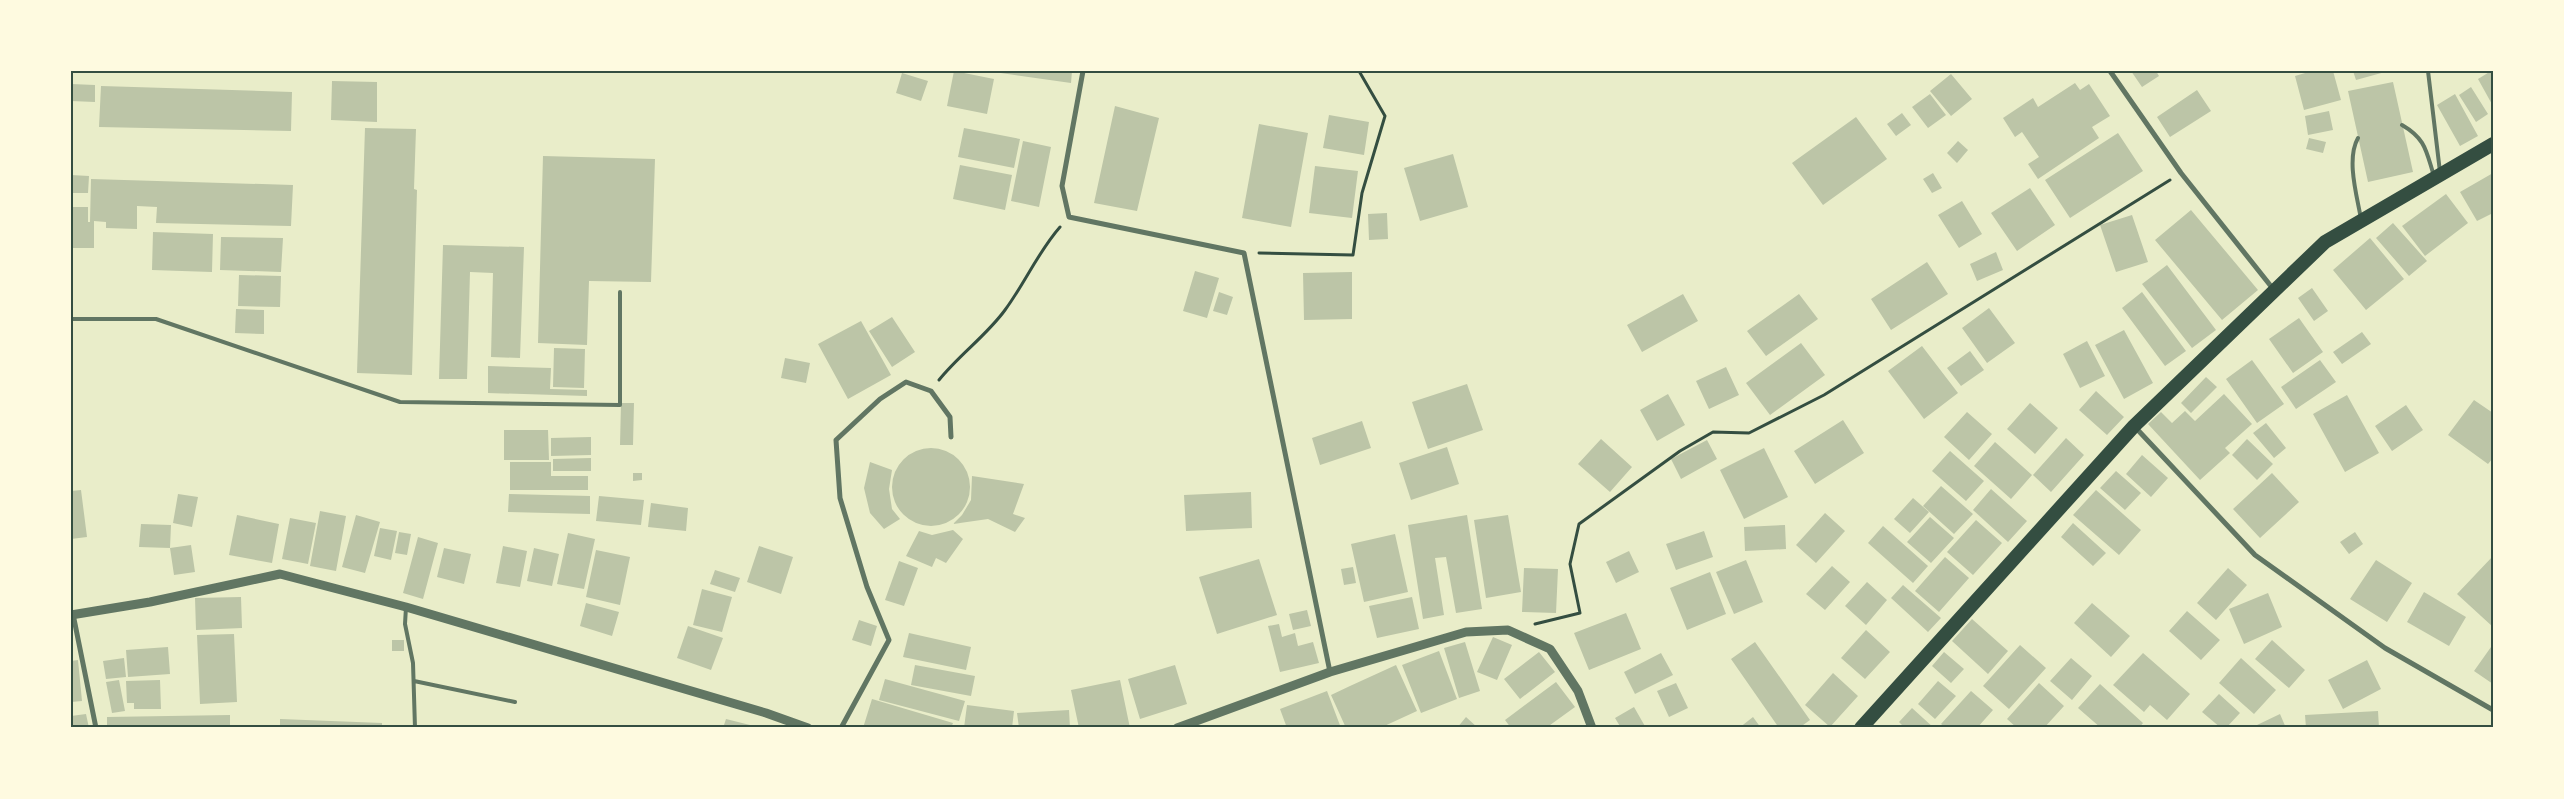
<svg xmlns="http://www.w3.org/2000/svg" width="2564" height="799" font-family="'Exo 2',sans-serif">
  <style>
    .building { fill: #bcc5a7 }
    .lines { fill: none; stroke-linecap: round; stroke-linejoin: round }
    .path { stroke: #344e41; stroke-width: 3 }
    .service { stroke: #617663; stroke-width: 4 }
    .minor { stroke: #617663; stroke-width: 5 }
    .tertiary { stroke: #617663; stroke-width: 9 }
    .trunk { stroke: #344e41; stroke-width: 14 }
    .neatline { fill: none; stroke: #344e41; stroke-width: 2 }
  </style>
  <rect width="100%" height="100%" fill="#e9edc9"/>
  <!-- building -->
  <path class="building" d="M954 71 994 79 987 114 947 106Z
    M987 71H1072L1071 83Z
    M2131 71H2156L2159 76 2142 87Z
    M2312 71H2333L2341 100 2304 110 2295 76Z
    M2353 71H2385V72L2356 80Z
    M2491 71H2493V106L2478 79Z
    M902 73 928 81 921 101 896 93Z
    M1951 74 1972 99 1951 116 1930 91Z
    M332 81 377 82V122L331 120Z
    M2393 82 2413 172 2368 182 2348 91Z
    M2075 83 2080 90 2089 84 2110 116 2092 127 2099 138 2038 179 2028 164 2039 157 2022 132 2015 137 2003 118 2033 98 2038 107Z
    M71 84 95 85V102L71 101Z
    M101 86 292 92 291 131 99 127Z
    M2471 87 2488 114 2476 122 2459 95Z
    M2197 90 2211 111 2170 137 2157 117Z
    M1930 94 1946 115 1928 128 1912 107Z
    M2455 94 2478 136 2460 146 2437 105Z
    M1115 106 1159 118 1137 211 1094 203Z
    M2329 111 2333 130 2308 135 2305 116Z
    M1902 113 1911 125 1896 136 1887 124Z
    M1329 115 1369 122 1364 155 1323 148Z
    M1856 117 1887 159 1823 205 1792 163Z
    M1259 124 1308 133 1291 227 1242 218Z
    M365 128 416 129 414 189 417 190 412 375 357 373Z
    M964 128 1020 139 1014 168 958 157Z
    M2118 133 2143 171 2070 218 2045 180Z
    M2309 138 2326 142 2323 153 2306 149Z
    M1023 141 1051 147 1039 207 1011 201Z
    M1958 141 1968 150 1957 163 1947 153Z
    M1453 154 1468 207 1420 221 1404 168Z
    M543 156 655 159 651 282 589 281 587 345 538 343Z
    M960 165 1012 175 1005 210 953 199Z
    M1315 166 1358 171 1352 218 1309 213Z
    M1933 173 1942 188 1932 193 1923 179Z
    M2493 173V213L2477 221 2460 192Z
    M71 175 89 176 88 193H71Z
    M91 179 293 185 291 226 156 223 157 207 137 206V229L106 228V222L94 221V248H71V207H88V222H90Z
    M2030 188 2055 225 2017 251 1991 213Z
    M2446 194 2468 223 2425 256 2402 226Z
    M1962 201 1982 234 1959 248 1938 215Z
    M2191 210 2258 290 2222 320 2155 240Z
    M1387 213 1388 239 1369 240 1368 214Z
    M2132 215 2148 262 2116 272 2100 225Z
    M2393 223 2427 261 2409 276 2376 238Z
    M153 232 213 234 212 272 152 270Z
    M221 237 283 238 281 272 220 270Z
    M2370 238 2404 279 2366 310 2333 270Z
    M443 245 524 247 520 358 491 357 493 273 470 272 467 379H439Z
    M1996 252 2003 270 1977 281 1970 264Z
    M1927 262 1948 294 1891 330 1871 299Z
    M2167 265 2216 330 2192 348 2142 284Z
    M1195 271 1219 278 1207 318 1183 311Z
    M1352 272V319L1304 320 1303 273Z
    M239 275 281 276 280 307 238 306Z
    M2312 288 2328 311 2314 321 2298 298Z
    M1219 292 1233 297 1227 315 1213 311Z
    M2142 292 2186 351 2165 366 2122 308Z
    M1683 294 1698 321 1642 352 1627 325Z
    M1799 294 1818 319 1766 356 1747 331Z
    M1989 308 2015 343 1987 363 1962 328Z
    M236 309 264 310V334L235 333Z
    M892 317 915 352 892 367 869 331Z
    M2299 318 2323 352 2293 373 2269 339Z
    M861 321 891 375 848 399 818 344Z
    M2124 330 2153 383 2124 399 2095 345Z
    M2362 332 2371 344 2342 364 2333 352Z
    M2087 341 2105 376 2080 388 2063 354Z
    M1801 343 1825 375 1770 415 1746 383Z
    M1922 346 1958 393 1924 419 1888 371Z
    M554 348 585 349 584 388 553 387Z
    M1970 351 1984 370 1961 386 1947 368Z
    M785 358 810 363 806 383 781 378Z
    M2252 360 2284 404 2257 423 2226 379Z
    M2320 360 2336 382 2296 409 2281 387Z
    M488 366 551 368 550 389 587 390V396L488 393Z
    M1726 367 1739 395 1709 409 1696 381Z
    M2206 377 2217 387 2191 413 2181 403Z
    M1467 384 1483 430 1428 449 1412 402Z
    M2096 391 2124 417 2107 435 2079 410Z
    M1668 394 1685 425 1657 441 1640 410Z
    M2224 394 2252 424 2225 448 2230 453 2200 480 2148 424 2161 412 2172 423 2185 411 2195 421Z
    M2347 395 2379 453 2345 472 2313 414Z
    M2474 400 2493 413V458L2488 464 2448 435Z
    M621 403H634L633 445H620Z
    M2030 403 2058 428 2035 454 2007 429Z
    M2406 405 2423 430 2392 451 2375 426Z
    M1967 412 1992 434 1969 460 1944 437Z
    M1843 420 1864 453 1815 484 1794 451Z
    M1362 421 1371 448 1320 465 1312 438Z
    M2266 423 2286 448 2274 458 2253 433Z
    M504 430H548L549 460H504Z
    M591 437V455L551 456V438Z
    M2066 438 2084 455 2051 492 2033 475Z
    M1601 439 1632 467 1610 492 1578 464Z
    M2247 439 2273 464 2257 480 2232 455Z
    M1707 440 1717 459 1681 479 1671 459Z
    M1995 442 2032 475 2011 499 1974 466Z
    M1447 447 1459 484 1411 500 1399 463Z
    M1764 448 1788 497 1744 519 1720 470Z
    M892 487a39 39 0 1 1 78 0a39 39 0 1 1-78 0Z
    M1950 451 1984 481 1966 501 1932 471Z
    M2142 455 2168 478 2151 497 2126 474Z
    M591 458V471H553V459Z
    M510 462H551V476H588V490H510Z
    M870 462 892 470 889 489 892 509 900 519 884 529 870 513 864 488Z
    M2116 471 2141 493 2125 510 2100 488Z
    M633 473H642V480L633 481Z
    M2272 473 2299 502 2260 538 2233 509Z
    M972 476 1024 484 1013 514 1025 518 1015 532 988 519 953 524 962 515 971 500Z
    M1941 486 1973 514 1954 534 1923 506Z
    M1991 489 2027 521 2008 542 1973 510Z
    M81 490 87 537 71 539V491Z
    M2096 490 2141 530 2119 555 2073 515Z
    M1251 492 1252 528 1186 531 1184 495Z
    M178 494 198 497 192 527 173 523Z
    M509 494 590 496V514L508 512Z
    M599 496 644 500 641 525 596 521Z
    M1913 498 1929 512 1910 533 1894 519Z
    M651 503 688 508 686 531 648 527Z
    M320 511 346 516 336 571 310 566Z
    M1825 513 1845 531 1816 563 1796 545Z
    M237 515 279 524 272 563 229 555Z
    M356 515 380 522 365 573 342 567Z
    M1467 515 1482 609 1456 613 1446 557 1435 558 1444 615 1423 619 1408 525Z
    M1508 515 1521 592 1486 598 1474 520Z
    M1930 517 1954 538 1931 563 1907 542Z
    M290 518 316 523 308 564 282 559Z
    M1976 520 2002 543 1973 575 1947 552Z
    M2073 523 2106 553 2093 566 2061 537Z
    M141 524 171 525 170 548 139 547Z
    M1785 525 1786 549 1745 551 1744 527Z
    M1883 526 1928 566 1913 583 1868 543Z
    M380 528 397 531 391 560 374 556Z
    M953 530 963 539 946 563 936 558 932 567 906 556 919 531 932 535Z
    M1704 531 1713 557 1676 570 1666 544Z
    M399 532 411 534 407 555 395 553Z
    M2355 532 2363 544 2349 554 2340 542Z
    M568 533 595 539 584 589 557 584Z
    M1395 534 1408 592 1364 602 1351 544Z
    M418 537 438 543 423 599 403 593Z
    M191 545 195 572 174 575 170 548Z
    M503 546 527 551 520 587 496 583Z
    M759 546 793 557 781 594 747 582Z
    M444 548 471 554 464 584 437 577Z
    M534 548 559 554 552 586 527 581Z
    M596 550 630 557 620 605 586 597Z
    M1629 551 1639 572 1616 583 1606 562Z
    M2493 556V627L2457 594Z
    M1945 557 1969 578 1939 612 1915 591Z
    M1259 559 1277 615 1217 634 1199 577Z
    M1746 560 1763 602 1734 614 1716 572Z
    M2376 560 2412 583 2387 622 2350 599Z
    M899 561 918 568 904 606 885 600Z
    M1832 566 1850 582 1825 610 1806 594Z
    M1353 567 1356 583 1344 585 1341 569Z
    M1524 568 1558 569 1556 613 1522 612Z
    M2228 568 2247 585 2216 620 2197 603Z
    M715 570 740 578 735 592 710 584Z
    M1710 572 1726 614 1687 630 1670 588Z
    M1867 582 1887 600 1866 625 1845 606Z
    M1903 585 1941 618 1928 632 1891 598Z
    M702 589 732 597 722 632 693 625Z
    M2424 592 2466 617 2449 646 2407 622Z
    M2268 593 2282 627 2244 644 2229 609Z
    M241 597 242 628 196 630 195 598Z
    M1412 597 1419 629 1377 638 1369 606Z
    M586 603 619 612 612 636 580 626Z
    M2092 603 2130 636 2111 657 2074 623Z
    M1307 610 1311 626 1293 630 1289 614Z
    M2187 611 2220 640 2201 660 2169 631Z
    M1626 613 1641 649 1589 670 1574 633Z
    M1972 619 2008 651 1988 674 1952 641Z
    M859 620 877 626 871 646 852 640Z
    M1279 624 1282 637 1295 633 1298 646 1313 642 1319 663 1280 672 1268 626Z
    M688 626 723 638 711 670 677 658Z
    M1866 630 1890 652 1865 679 1841 658Z
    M909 633 971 647 966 670 903 657Z
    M234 634 237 702 200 704 197 635Z
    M1493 637 1512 645 1497 680 1477 672Z
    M392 640H404V651H392Z
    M2272 640 2305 670 2289 688 2255 659Z
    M1465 642 1480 691 1459 698 1444 648Z
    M1755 642 1810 720 1799 728H1779L1731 659Z
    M2020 645 2046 668 2009 709 1983 686Z
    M168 647 170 674 128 677 126 650Z
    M2491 647 2493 648V684L2474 671Z
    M1439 651 1457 699 1421 713 1402 665Z
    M1539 652 1555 672 1520 699 1504 679Z
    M1944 652 1964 669 1951 683 1932 666Z
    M1661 653 1673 675 1635 694 1624 672Z
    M2143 653 2190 694 2167 720 2150 705 2144 712 2113 685Z
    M124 658 126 677 106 679 103 661Z
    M2071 658 2092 676 2072 700 2050 681Z
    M2241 658 2276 690 2254 714 2219 683Z
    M78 660 82 701 71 702V661Z
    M2367 660 2381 689 2343 709 2328 680Z
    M915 665 975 676 971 696 911 685Z
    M1175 665 1187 704 1140 719 1128 679Z
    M1396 665 1417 711 1380 728H1346L1331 695 1350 686 1357 701 1350 686Z
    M1833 673 1858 696 1830 727 1805 705Z
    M885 679 965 701 959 721 879 700Z
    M119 680 125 711 112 713 106 682Z
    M160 680 161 709H134V703H127L126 681Z
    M1120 680 1130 728H1079L1071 690Z
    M1938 681 1956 696 1935 719 1918 704Z
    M1556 682 1575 707 1546 728H1511L1505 720Z
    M1676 683 1688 708 1669 717 1657 691Z
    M2039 683 2064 706 2044 728H2017L2007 719Z
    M2100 684 2143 723 2139 728H2101L2078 708Z
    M1327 691 1341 728H1287L1280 709Z
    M1971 691 1993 710 1977 728H1946L1941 724Z
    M2219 694 2240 713 2226 728H2221L2202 712Z
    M872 699 953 723 951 728H863Z
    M967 705 1014 711 1012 728H964Z
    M1634 707 1646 728H1621L1615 718Z
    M1912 708 1934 728H1905L1899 722Z
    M1069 710 1070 728H1019L1017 713Z
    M2378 711 2379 728H2306L2305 715Z
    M86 714 89 728H71V716Z
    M2280 714 2286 728H2258L2257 725Z
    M230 715V728H107V717Z
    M1466 717 1478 728H1457Z
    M1753 717 1761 728H1739Z
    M280 719 382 723V728H280Z
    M726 719 758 727V728H723Z"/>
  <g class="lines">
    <!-- path -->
    <path class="path" d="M1259 253 1353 255 1362 193 1385 116 1359 71
      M939 380C959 355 987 335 1005 310 1025 283 1038 252 1060 227
      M1535 624 1580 613 1570 564 1579 524 1680 451 1713 432 1749 433 1824 395 2170 180"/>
    <!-- service -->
    <path class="service" d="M2428 71 2440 172
      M2402 125C2426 139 2426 151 2434 176
      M2358 138C2346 159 2357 196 2361 219
      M71 319H156L400 402 620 405V292
      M406 607 405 624 413 663 415 728
      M414 681 515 702"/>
    <!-- minor -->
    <path class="minor" d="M1083 71 1062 186 1069 217 1244 253 1330 672
      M2110 71 2181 173 2274 290
      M2135 427 2255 555 2385 648 2493 710
      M73 614 96 728
      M841 728 889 640 867 587 840 498 836 440 880 399 906 382 931 391 950 417 951 437"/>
    <!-- tertiary -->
    <path class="tertiary" d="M71 615 150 602 280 574 406 607 766 713 808 728
      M1177 728 1330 672 1466 632 1508 630 1550 649 1578 691 1592 728"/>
    <!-- trunk -->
    <path class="trunk" d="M1861 728 2134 426 2325 242 2493 144"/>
  </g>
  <!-- border -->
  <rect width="2564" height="799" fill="none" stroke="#fefae0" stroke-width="145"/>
  <rect x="72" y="72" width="2420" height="654" class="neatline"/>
</svg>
